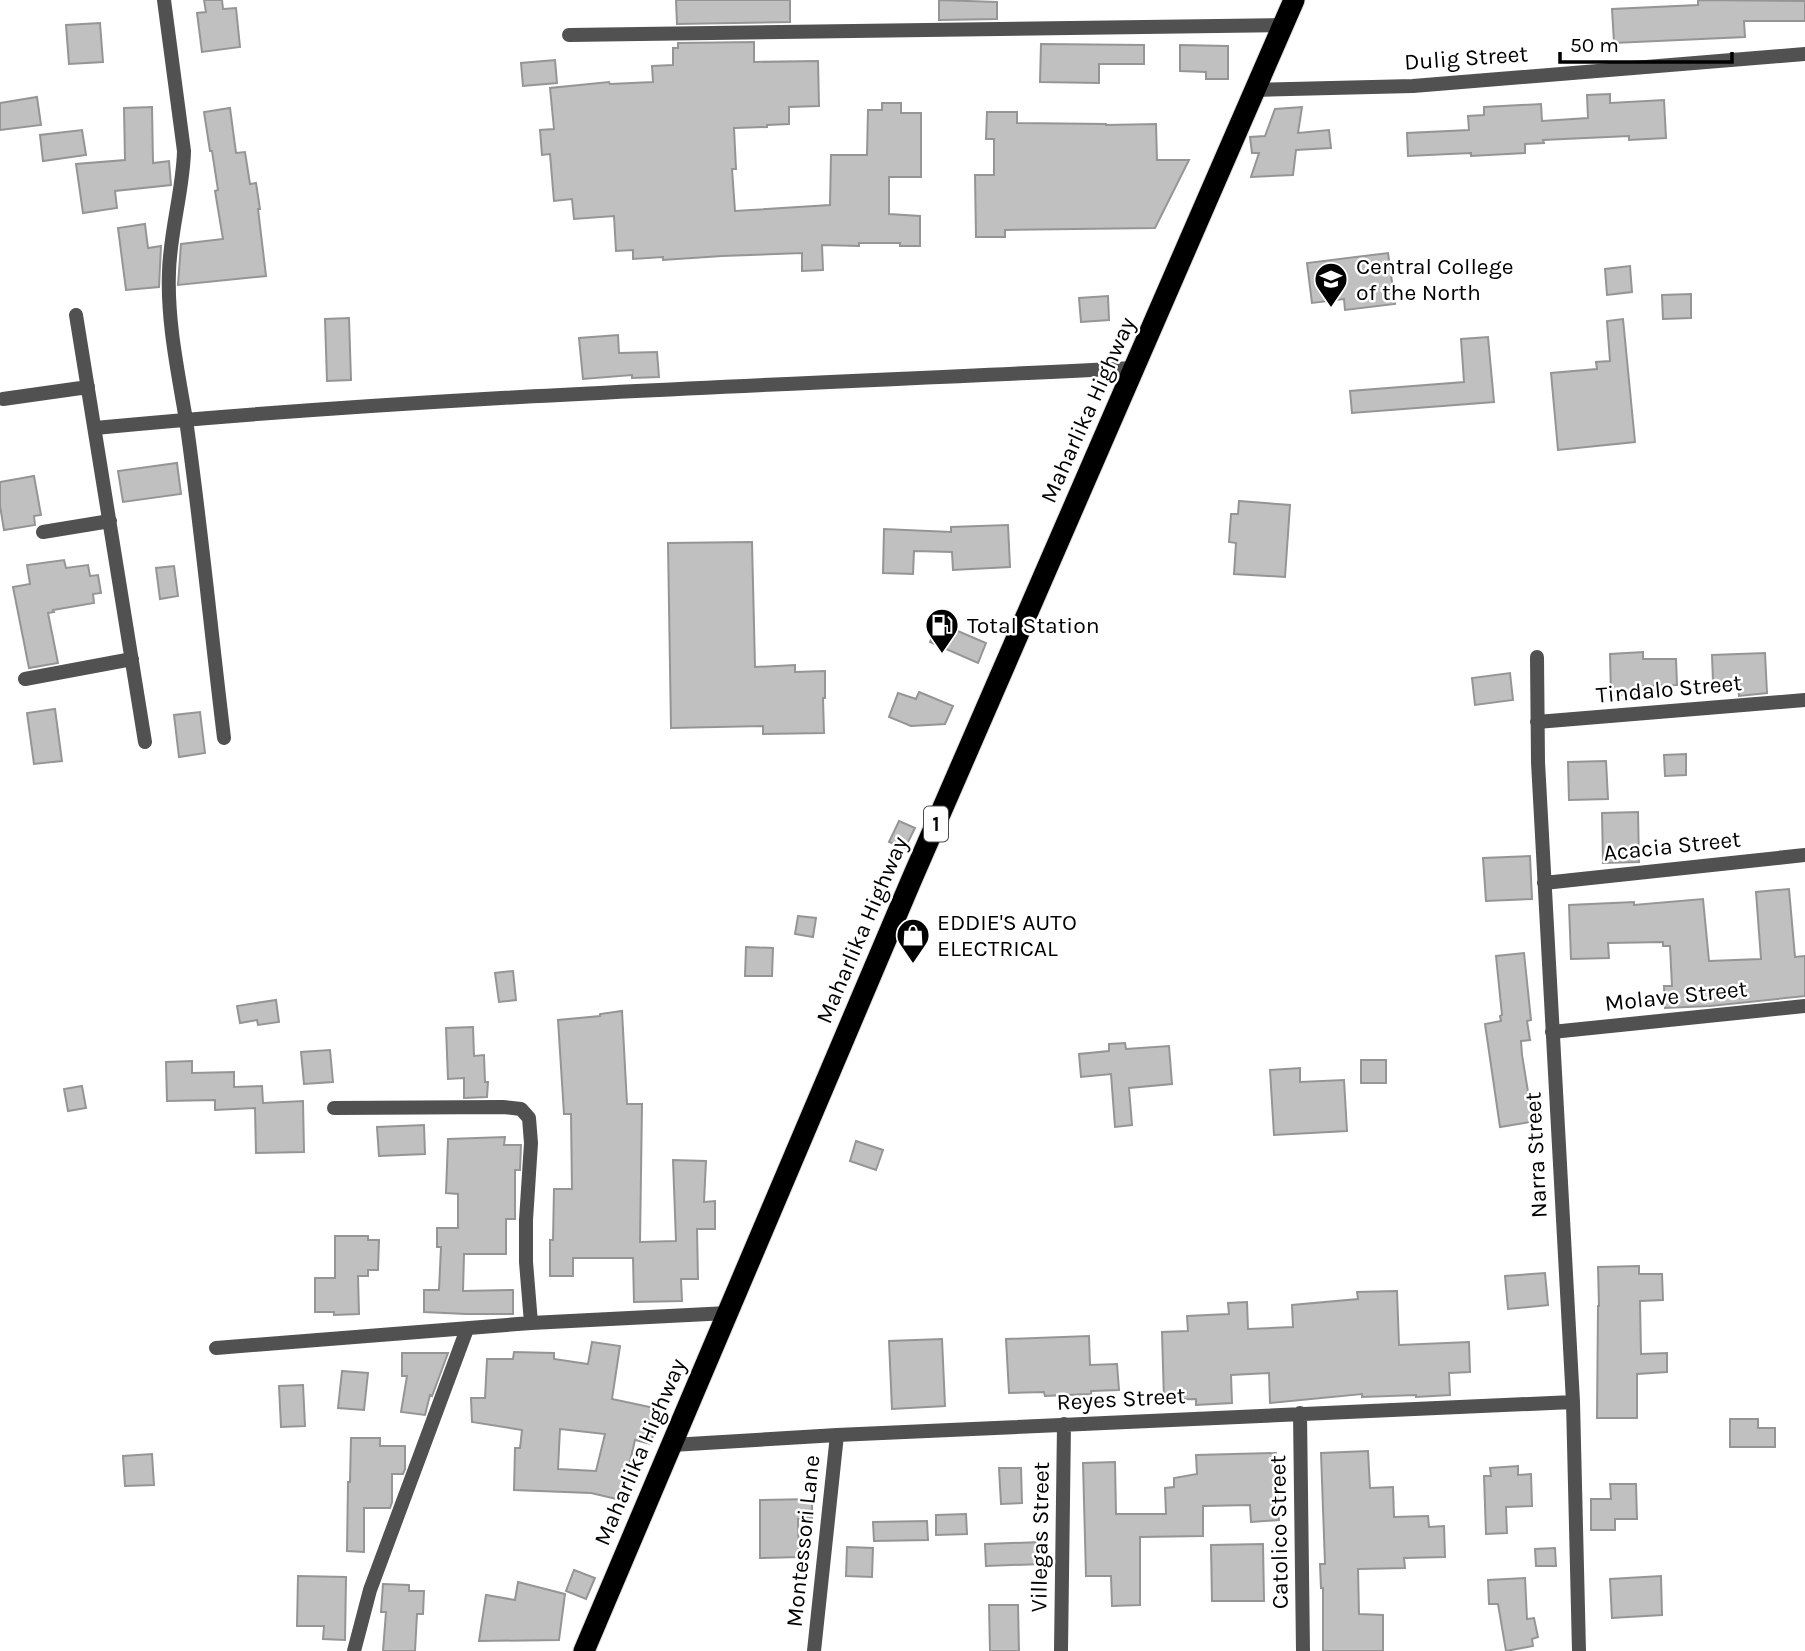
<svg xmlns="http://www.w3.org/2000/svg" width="1805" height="1651" font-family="Karla,sans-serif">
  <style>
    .building { fill: #c0c0c0; stroke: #959595; stroke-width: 2; fill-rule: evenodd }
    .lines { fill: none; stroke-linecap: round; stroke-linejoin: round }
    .highway-casing { stroke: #dbdbdb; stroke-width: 23 }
    .street { stroke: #515151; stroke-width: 14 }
    .highway { stroke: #000; stroke-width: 21 }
    .labels { text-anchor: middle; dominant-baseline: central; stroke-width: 5; stroke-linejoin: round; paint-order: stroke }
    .shield { fill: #fff; stroke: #4c4c4c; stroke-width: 2 }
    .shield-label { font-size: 21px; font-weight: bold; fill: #000 }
    .street-label { font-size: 23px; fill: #000; stroke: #fff }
    .poi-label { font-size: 23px; fill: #000; stroke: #fff; text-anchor: start }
  </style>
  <rect width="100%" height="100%" fill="#fff"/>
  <!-- building -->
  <path class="building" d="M204 0H222L223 9 236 8 240 47 202 52 197 13 206 12Z
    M676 0H790V22L677 24Z
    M939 0 997 2V19L939 20Z
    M1698 0 1805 1V21H1744L1745 37 1614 43 1612 9 1698 5Z
    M100 23 103 62 69 64 66 25Z
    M754 42V62L818 61 819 106 789 107V124L767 125V127L734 128 736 169H732L735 211 830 205 831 155H867L868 110H882V103H901V113H921V177H889V214L920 216V246H900V243H859V246L822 245 823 270 802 271V253L722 256 663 260V257L633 259V250L616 251 614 216 574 219 572 199 554 201 550 154 542 155 540 130 554 129 550 88 609 82 610 84 653 82 652 66 673 65V48H678V43Z
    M1041 44 1144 45V64H1099V83L1040 82Z
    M1180 45 1228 46V79H1206V72L1180 71Z
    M555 60 557 83 523 86 521 63Z
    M1610 94V103L1664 100 1666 138 1629 140V136L1543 140 1544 143 1525 144V153L1471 156V153L1408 156 1407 133 1469 130 1468 116 1484 115V107L1541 104 1542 121 1588 118 1587 95Z
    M37 97 41 125 0 130V103Z
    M152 107 153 163 169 161 171 185 115 191 117 208 83 213 76 164 125 160 124 108Z
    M1302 107 1298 133 1329 130 1331 148 1296 150 1293 175 1251 177 1259 153H1252L1250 137 1265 136 1275 109Z
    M230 108 236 153 245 152 250 184 256 183 260 209H258L266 276 178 285 181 244 223 239 215 191 218 190 212 151H210L204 112Z
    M987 112H1017V123L1106 124V125L1156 124 1157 160H1189L1155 228 1005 230V237H976L975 175H994V139H986Z
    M82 130 86 155 43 161 40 135Z
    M145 224 148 248 161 246 159 287 126 290 118 228Z
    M1388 253 1395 304 1345 310 1344 299 1312 303 1307 263Z
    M1630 266 1632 292 1607 295 1605 269Z
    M1691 294V318L1663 319 1662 295Z
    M1108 296 1109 320 1081 322 1079 298Z
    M349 318 351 380 327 381 325 319Z
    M1623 319 1635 442 1558 450 1551 373 1597 369 1596 362 1610 361 1607 321Z
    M618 335 619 353 657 352 659 377 632 378V375L583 379 579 338Z
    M1488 337 1494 402 1352 413 1350 391 1464 382 1461 339Z
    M177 463 181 494 123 502 118 471Z
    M34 476 41 515 34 516 35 525 4 530 0 506V482Z
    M1239 501 1290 505 1285 577 1234 574 1236 543 1229 542 1231 514H1238Z
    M1008 525 1010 567 953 570 952 552 914 551 913 574 883 573 884 529 951 532V527Z
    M752 542 755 667 795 665V672L825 671V698H823L824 733 763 734V726L671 728 668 543Z
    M64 560 66 568 88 565 90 576 98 575 101 593 93 594 94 603 53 610 54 612 48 613 58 663 29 668 13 587 30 584 27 565Z
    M174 566 178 596 160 599 156 568Z
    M939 623 986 643 978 663 930 642Z
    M1643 652V659H1676L1677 685 1644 686V694L1611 696 1610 654Z
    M1765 653 1767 693 1739 696 1738 682H1713L1712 655Z
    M1510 673 1513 700 1475 705 1472 678Z
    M919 692 953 706 945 724 911 726 889 717 898 693 916 699Z
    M55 709 62 761 34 764 27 713Z
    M200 712 205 753 179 757 174 715Z
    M1686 754V775L1665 776 1664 755Z
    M1606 761 1608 799 1569 800 1568 762Z
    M1638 812 1639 862 1603 863 1602 813Z
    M899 821 915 828 905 848 889 842Z
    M1530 856 1532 899 1486 901 1483 858Z
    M1789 889 1795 957 1805 956V996L1710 1006 1665 1008 1664 986H1672L1670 946H1663V942L1608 943 1609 958 1571 959 1569 905 1634 902V905L1703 899 1709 961 1761 959 1756 892Z
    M798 916 816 918 813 937 795 934Z
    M746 947 773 948 772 976H745Z
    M1524 953 1531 1020 1527 1021 1530 1040 1521 1041 1522 1055 1529 1098 1538 1096 1542 1120 1500 1127 1485 1024 1501 1021 1500 1016 1502 1015 1496 956Z
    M513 971 516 1000 499 1002 495 973Z
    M276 1000 279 1022 258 1025 257 1020 240 1023 237 1006Z
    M622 1011 627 1104H642L640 1242 676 1241 673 1160 706 1161 704 1202 715 1201V1229H697L698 1279H681L682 1301 634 1302 633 1258H573V1276H550V1240H553L554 1189H572L571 1114H564L558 1020 600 1016V1014Z
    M473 1027 474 1056 484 1055 485 1082H488L487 1097 464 1098V1078L448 1079 446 1028Z
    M1125 1043 1126 1049 1169 1046 1172 1084 1129 1088 1132 1125 1115 1127 1111 1074 1081 1077 1079 1054 1109 1051V1044Z
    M330 1050 333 1082 304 1084 301 1052Z
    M1361 1060H1386V1083H1361Z
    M192 1061V1073L234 1072V1087L262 1086 263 1103 303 1101 304 1152 256 1153 255 1108 215 1110V1100L167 1101 166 1062Z
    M1300 1068V1082L1344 1080 1347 1131 1274 1135 1270 1070Z
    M82 1086 86 1108 68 1111 64 1089Z
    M424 1125 425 1154 379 1156 377 1127Z
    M505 1137 504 1145H521L520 1170H515V1219H506V1254H464L463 1291 513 1290V1314H466L424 1312V1290H439L441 1247H437V1228H458V1194L446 1193 448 1139Z
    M856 1141 883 1150 876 1170 850 1161Z
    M335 1236H368V1240H379L378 1270H368V1276H358L359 1314 334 1315V1312H315V1278H335Z
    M1639 1266V1274H1662L1663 1300 1640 1301 1641 1354 1667 1353V1372L1637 1374V1418H1597L1598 1306H1599L1598 1267Z
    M1545 1273 1548 1305 1508 1309 1505 1276Z
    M1397 1291 1399 1345 1469 1342 1470 1372 1449 1373 1450 1395 1416 1397V1395L1362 1397V1394L1270 1403 1269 1373 1231 1375 1232 1403 1196 1405V1399L1164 1400 1162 1332 1188 1331 1187 1316 1229 1314 1228 1303 1247 1302 1248 1329 1293 1327 1292 1305 1358 1299 1357 1292Z
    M1089 1336 1090 1365 1117 1364 1119 1390 1091 1391V1394L1045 1396 1044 1392 1009 1393 1006 1339Z
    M942 1339 945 1406 892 1409 889 1341Z
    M592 1342 620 1346 612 1399 659 1409 651 1444 635 1440 621 1500 591 1493 514 1490 515 1448H520L522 1430 472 1422 471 1398H485L487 1359H513L514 1352 554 1353V1359L588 1364ZM560 1429 605 1434 596 1471 558 1469Z
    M402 1353H448L432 1396 430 1395 425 1415 401 1412 407 1376H402Z
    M342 1371 368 1373 364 1410 338 1408Z
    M303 1385 305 1426 281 1427 279 1386Z
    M1730 1419H1758V1428H1775V1447H1730Z
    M351 1438H380V1446H405V1469L403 1474H392V1502L390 1508H364V1552L347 1551 348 1482H350Z
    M1368 1451 1370 1488 1393 1487 1394 1517 1428 1516 1429 1527 1444 1526 1445 1557 1404 1558 1405 1568 1358 1569 1359 1614 1383 1615V1651H1323V1588H1321L1320 1564H1325L1321 1453Z
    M1276 1453 1279 1520 1251 1522 1250 1505 1203 1506V1536L1140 1537V1605L1112 1606 1111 1576H1086L1083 1463 1115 1462 1116 1514H1166L1165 1488 1174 1487V1478L1197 1474 1196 1455Z
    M152 1454 154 1485 125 1486 123 1456Z
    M1518 1466V1475L1531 1474 1532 1506 1506 1507 1507 1533 1486 1534 1484 1476H1491L1490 1468Z
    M999 1468H1021L1022 1503 1001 1504Z
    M1610 1484H1636L1637 1519H1615V1530H1591V1499H1611Z
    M812 1499V1518L798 1519 799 1557 760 1558V1500Z
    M966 1514 967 1534 936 1535V1515Z
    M927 1521 928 1540 874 1541 873 1522Z
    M1041 1542 1042 1564 986 1566 985 1544Z
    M1263 1544 1264 1601H1212L1211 1545Z
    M847 1547 873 1548 872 1577 846 1576Z
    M1555 1548 1556 1566H1536L1535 1549Z
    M574 1570 595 1578 586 1599 566 1591Z
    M298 1576 346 1577 345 1640 323 1639 324 1626H297Z
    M1661 1576 1662 1615 1612 1618 1610 1579Z
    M1525 1578 1527 1619 1534 1618 1538 1637 1532 1639 1533 1646 1506 1651 1498 1604H1489L1488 1580Z
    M518 1582 565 1594 559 1640 479 1641 486 1595 515 1600Z
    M383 1584 409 1585V1591H424L423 1614H417L415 1651H383L386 1612H381Z
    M989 1605H1018L1019 1651H990Z"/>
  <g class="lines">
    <defs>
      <path id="highway" d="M584 1651 911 881 1294 0"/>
    </defs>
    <!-- highway casing -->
    <use href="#highway" class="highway-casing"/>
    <!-- street -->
    <path class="street" d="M164 0 184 151C183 191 170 231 169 272 167 321 178 372 186 420 201 525 211 632 224 738
      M569 35 1282 25
      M1255 90 1413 86 1805 54
      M76 315 145 742
      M3 399 88 387
      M95 428C440 395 788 385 1135 368
      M43 532 110 521
      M1537 657 1538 762 1573 1402 1579 1651
      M25 679 132 659
      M1537 722 1805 700
      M1544 883 1805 855
      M1552 1032 1805 1006
      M334 1108 503 1107 521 1109 529 1118 531 1143 526 1220V1262L531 1323
      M216 1348 531 1323 728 1313
      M1300 1413 1303 1651
      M672 1445 837 1435 1573 1402
      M354 1651 370 1590 467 1329
      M814 1651 837 1435
      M1061 1651 1064 1424"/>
    <!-- highway -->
    <use href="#highway" class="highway"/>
  </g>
  <!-- icons -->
  <defs>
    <symbol id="university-pin" viewBox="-11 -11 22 30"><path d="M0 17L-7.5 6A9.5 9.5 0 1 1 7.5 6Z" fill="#000" stroke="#fff"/><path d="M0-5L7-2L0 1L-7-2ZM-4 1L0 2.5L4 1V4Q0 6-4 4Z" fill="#fff"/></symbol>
    <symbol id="fuel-pin" viewBox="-11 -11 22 30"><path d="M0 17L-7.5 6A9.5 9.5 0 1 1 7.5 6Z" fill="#000" stroke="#fff"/><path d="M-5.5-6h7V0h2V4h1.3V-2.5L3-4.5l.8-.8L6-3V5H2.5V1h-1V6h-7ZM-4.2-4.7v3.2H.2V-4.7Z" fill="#fff"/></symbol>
    <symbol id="shop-pin" viewBox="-11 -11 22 30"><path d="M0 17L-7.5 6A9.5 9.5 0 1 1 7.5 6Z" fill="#000" stroke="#fff"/><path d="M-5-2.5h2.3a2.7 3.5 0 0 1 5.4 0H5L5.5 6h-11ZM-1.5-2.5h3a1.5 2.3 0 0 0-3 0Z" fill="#fff"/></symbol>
  </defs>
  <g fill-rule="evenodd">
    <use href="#university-pin" x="1312" y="260" width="38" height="52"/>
    <use href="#fuel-pin" x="923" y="606" width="38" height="52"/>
    <use href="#shop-pin" x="894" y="916" width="38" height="52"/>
  </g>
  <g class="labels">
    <!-- shield labels -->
    <rect class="shield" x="924" y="806.5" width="24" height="35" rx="5"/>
    <g class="shield-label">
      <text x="936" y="824">1</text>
    </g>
    <!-- street labels -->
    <g class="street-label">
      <text transform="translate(1466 58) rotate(-4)">Dulig Street</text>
      <text transform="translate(1088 410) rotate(-66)">Maharlika Highway</text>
      <text transform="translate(1669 689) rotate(-5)">Tindalo Street</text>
      <text transform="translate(1672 846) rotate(-6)">Acacia Street</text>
      <text transform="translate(862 930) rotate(-67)">Maharlika Highway</text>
      <text transform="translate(1676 996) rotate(-6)">Molave Street</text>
      <text transform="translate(1536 1155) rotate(-93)">Narra Street</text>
      <text transform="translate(1121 1399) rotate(-3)">Reyes Street</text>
      <text transform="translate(640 1452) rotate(-67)">Maharlika Highway</text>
      <text transform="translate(1279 1532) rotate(-91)">Catolico Street</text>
      <text transform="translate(1040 1537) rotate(-89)">Villegas Street</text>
      <text transform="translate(803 1541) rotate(-84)">Montessori Lane</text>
    </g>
    <!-- poi labels -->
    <g class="poi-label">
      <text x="1356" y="266">Central College<tspan x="1356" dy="26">of the North</tspan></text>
      <text x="967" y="625">Total Station</text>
      <text x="937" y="922">EDDIE'S AUTO<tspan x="937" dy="26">ELECTRICAL</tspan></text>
    </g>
  </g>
  <!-- scale -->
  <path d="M1560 52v10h172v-10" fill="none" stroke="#000000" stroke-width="3.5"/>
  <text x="1570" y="52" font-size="21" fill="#000000" stroke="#ffffff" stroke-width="5" paint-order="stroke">50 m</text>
</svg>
